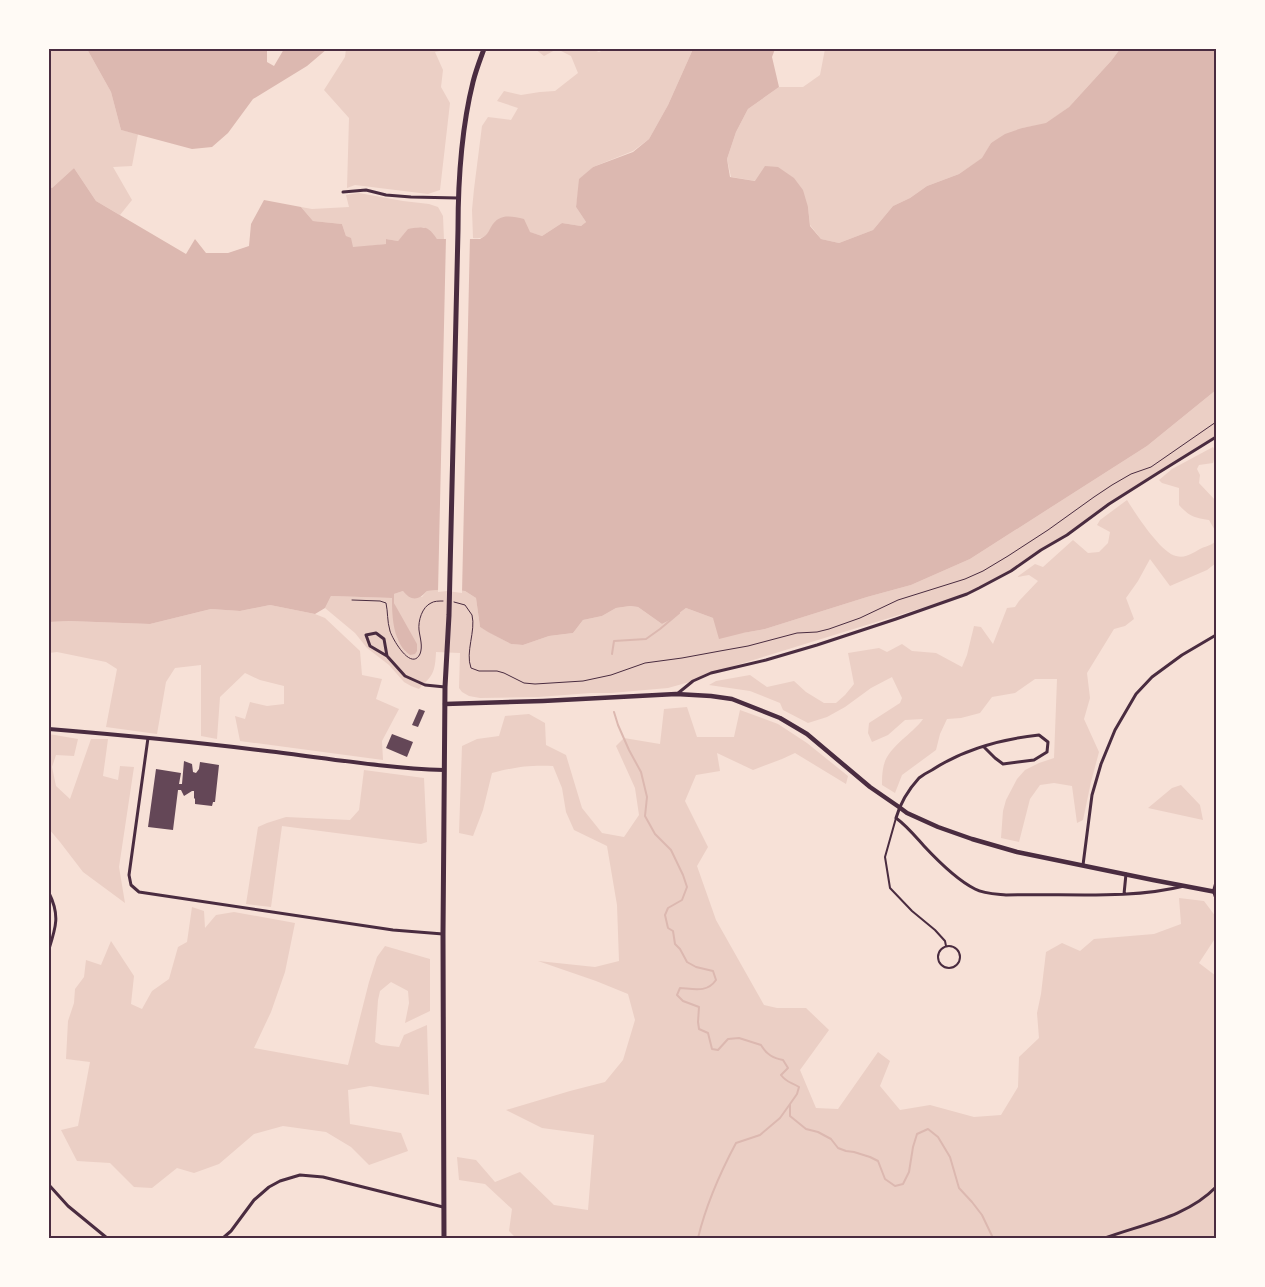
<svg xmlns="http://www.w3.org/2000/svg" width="1265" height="1287" font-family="'DM Sans',sans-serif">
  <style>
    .green { fill: #ebcfc5 }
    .water { fill: #dcb8b0 }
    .pier { fill: #f7e1d7 }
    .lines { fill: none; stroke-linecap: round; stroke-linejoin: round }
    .stream { stroke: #dcb8b0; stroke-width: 2 }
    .building { fill: #644757 }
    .path { stroke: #4a2c40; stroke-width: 1 }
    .service { stroke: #4a2c40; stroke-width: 2 }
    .minor { stroke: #4a2c40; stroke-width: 3 }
    .tertiary { stroke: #4a2c40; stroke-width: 4 }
    .secondary { stroke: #4a2c40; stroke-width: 4.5 }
    .primary { stroke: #4a2c40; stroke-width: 5 }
    .neatline { fill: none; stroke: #4a2c40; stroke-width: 2 }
  </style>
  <rect width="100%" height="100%" fill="#f7e1d7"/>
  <!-- green -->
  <path class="green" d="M49 49H87L111 92 121 130 138 134 132 166 113 167 132 200 120 215 96 201 74 168 52 188 49 186Z
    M346 49H451L435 52 443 70 441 87 450 103 440 190 428 194 355 185 347 188 349 118 324 90 345 57Z
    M535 49H591L599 52 605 49H693L668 105 649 139 633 151 593 167 580 179 576 207 586 222 581 226 562 223 542 236 529 232 507 217C485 220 495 241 473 238L472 210 474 189 482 126 488 117 511 120 518 108 497 101 504 91 521 95 540 92 555 91 578 73 571 56 557 49 544 56Z
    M825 49H1120L1111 61 1069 107 1046 124 1022 128 991 143 983 158 959 174 927 186 910 198 893 206 873 230 839 243 821 239 810 225 808 207 756 181 731 177 727 159 736 132 748 109 779 87H803L820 75Z
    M359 193 403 201 429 204 438 207 443 216 444 240 437 239 424 227C406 228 410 230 398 241L386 239V244L353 248 346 236 342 224 313 221 301 207 312 209 349 207 346 195Z
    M1216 390V437L1158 473 1011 571 967 594 711 673 693 681 668 688 611 693H591L538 697 480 698 469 696 462 692 459 688 460 653 436 652C435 673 433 675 419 689L411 686 404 682 389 665 367 648 355 633 325 608 331 596 392 598 397 638 406 652 399 614 394 603V594L403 591 422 597 427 591 447 589 465 591 476 598 480 627 511 644 523 645 549 636 573 633 583 620 602 616 616 608 630 606 638 607 662 624 670 620 686 608 713 618 743 633 765 629 867 597 911 585 970 559 1147 446Z
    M1213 447 1216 452 1213 463 1199 465 1197 469 1200 475 1199 483 1216 501V532L1209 520C1194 518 1189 516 1179 505V488L1162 483 1159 480 1172 469Z
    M1127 500C1135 513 1161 553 1176 556 1186 559 1194 552 1202 548 1207 546 1212 545 1216 541V563L1207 570 1170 586 1150 559 1138 581 1126 598 1134 619 1125 626 1114 629 1087 673 1090 698 1084 719 1099 752 1091 782 1083 820 1077 823 1072 786 1054 783 1040 785 1030 799 1019 842 1001 838 1003 811 1006 800 1017 779 1025 770 1039 763 1054 758 1057 679H1035L1015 693 992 697 980 713 961 718 947 719 940 734 936 750 902 775 895 793 882 785C882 780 882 774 883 769 886 747 911 736 923 719L905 720 888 735 872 742 868 733 869 723 900 703 902 698 892 677 871 688 845 707 827 717 808 723 783 710 780 703 750 691 709 685 716 681 750 675 767 687 794 681 806 692 824 703H836L845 695 854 684 848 653 879 648 887 652 902 644 912 651 936 653 962 667 967 655 974 626 981 627 993 644 1007 608 1015 607 1019 601 1038 581 1029 575 1017 577 1035 564 1043 567 1073 540 1088 553 1099 552 1108 543 1110 532 1097 525 1100 520Z
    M270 605 315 614 325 618 360 651 362 675 382 679 376 699 399 709 382 741 383 760 240 741 235 716 245 719 250 702 267 706 284 704V686L260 680 245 673 220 697 217 739 201 736V665L175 668 166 682 157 734 106 727 117 669 106 662 57 652 49 653V622L69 621 150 624 211 609 240 611Z
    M687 707 697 737H734L740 710 778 724 807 743 848 776 846 784 795 753 782 759 753 770 717 753 720 771 696 775 685 801 708 847 697 866 716 920 764 1005 777 1008H806L829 1030 800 1070 816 1108 838 1109 878 1052 890 1061 880 1086 900 1110 930 1105 974 1117 1001 1115 1018 1087 1019 1057 1039 1038 1037 1013 1041 994 1046 952 1062 943 1080 951 1094 939 1154 934 1181 924 1179 898 1204 901 1216 917V937L1199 963 1216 976V1238H516L509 1231 512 1209 485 1184 459 1180 457 1157 476 1160 495 1182 520 1172 554 1205 588 1210 594 1135 542 1128 506 1110 570 1091 605 1082 623 1060 635 1020 628 994 596 981 538 961 595 967 619 961 617 905 607 846 574 830 566 812 562 788 553 766C528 765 516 767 492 773L483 810 473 836 459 833 462 746 477 739 499 736 505 716 529 714 545 723 546 745 566 755 582 808 602 833 624 837 639 815 635 788 616 746 624 738 660 744 664 709Z
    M49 734 78 739 74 756 56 755 52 767 56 786 70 799 91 739H108L103 776 118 780 120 766 134 767 119 867 125 903 83 872 60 842 49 829Z
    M364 770 424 778 427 842 421 844 282 826 271 907 246 904 258 827 267 823 286 817 350 820 359 810Z
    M1181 785 1200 805 1203 820 1148 808 1172 788Z
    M192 907 204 911 205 928 216 915 234 912 295 923 285 972 271 1012 254 1048 348 1065 369 982 377 957 385 946 430 959V1011L405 1023 409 1003 408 991 391 982 380 991 378 1000 375 1042 381 1045 399 1047 404 1035 427 1025 429 1095 370 1086 348 1090 350 1124 401 1133 408 1151 369 1165 351 1147 326 1132 283 1126 254 1134 219 1164 194 1173 177 1168 152 1188 134 1187 110 1163 77 1161 61 1130 78 1126 90 1062 66 1059 68 1021 74 1003 75 989 84 977 86 960 101 965 111 941 134 976 131 1004 142 1009 152 991 169 979 178 947 187 942Z"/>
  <!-- water -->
  <path class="water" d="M87 49H267V62L274 66 284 49H327L307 66 253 99 228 133 212 147 192 149 121 130 111 92Z
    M693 49H775L772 57 779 87 748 109 736 132 727 159 730 177 755 181 765 166 778 167 794 178 803 190 808 207 810 226 821 239 839 243 873 230 893 206 910 198 927 186 959 174 982 158 991 143 1005 134 1022 128 1046 123 1069 107 1111 61 1120 49H1216V390L1147 446 970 559 911 585 867 597 765 629 743 633 719 639 713 618 686 608 670 620 662 624 638 607 630 606 616 608 602 616 583 620 573 633 549 636 523 645 511 644 488 632 480 627 476 598 465 591 447 589 427 591C418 601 411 601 403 591L394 594V603L417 644V651L415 654 410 655C393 643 392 617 392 598L331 596 325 608 315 614 270 605 240 611 211 609 150 624 69 621 49 622V186L52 188 74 168 96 201 186 254 195 239 206 253H228L249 246 251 224 264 200 301 207 313 221 342 224 346 236 351 238 353 247 386 244V239L398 241 408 229C423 226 428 225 437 239H480C486 236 488 233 491 227 499 213 511 216 524 219L530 232 542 236 562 223 581 226 586 222 576 207 579 179 593 167 633 152 649 139 668 105Z"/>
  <!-- pier -->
  <path class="pier" d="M470 236 462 593 447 591 438 592 446 237Z"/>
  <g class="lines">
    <!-- stream -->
    <path class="stream" d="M612 654 614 641 646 639 660 629 679 613
      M614 712 618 725 629 750 641 772 647 797 645 816 655 834 671 850 683 875 687 887 682 900 668 908 665 915 668 928 673 931 675 944 680 949 687 962 696 967 713 971 716 980C707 993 694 989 680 988L677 995 683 1001 699 1007 698 1022 699 1029 708 1033 712 1049 718 1050 728 1039 739 1038 761 1045C767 1055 773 1058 783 1060L788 1068 781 1075C787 1083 791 1082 799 1087L797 1094 790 1104V1116L806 1129 818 1132 831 1139 838 1148 846 1151 854 1152 870 1157 878 1161 885 1179 895 1186 903 1184 909 1172 913 1147 917 1134 928 1129 938 1137 950 1157 959 1188 972 1202 982 1215 993 1238
      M698 1238C706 1205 720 1173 736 1143L760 1135 780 1118 790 1104"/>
  </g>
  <!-- building -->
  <path class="building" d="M419 709 425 711 418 727 412 725Z
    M392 734 413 742 407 757 386 748Z
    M184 761 192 764 193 772 196 773 199 769 200 762 219 765 215 802H213L212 806 195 804V799L194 798V791H192L184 796 181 790H178L173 830 148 827 156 769 181 773 179 784H182Z"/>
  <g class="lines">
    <!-- path -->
    <path class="path" d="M352 600 380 601 386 603C388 612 387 621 390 631 392 638 411 672 420 654 423 646 420 638 419 630 418 621 422 607 431 603 434 601 439 601 443 601
      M454 602 465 605C467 608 470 612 472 615 476 631 465 652 471 668L479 671H497L504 673 524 683 535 684 583 681 611 675 645 663 682 658 720 651 748 646 797 633 817 632 829 629 860 618 898 600 965 579 983 571 1008 556 1048 530 1094 497 1112 485 1131 474 1151 467 1216 422"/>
    <!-- service -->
    <path class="service" d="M896 818 885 857 890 888 912 911 935 930 945 941 946 946
      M938 957a11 11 0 1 1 22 0a11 11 0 1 1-22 0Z"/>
    <!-- minor -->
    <path class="minor" d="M343 192 366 190 386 195 411 197 458 198
      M387 656 384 639 376 633 366 635 370 646 387 656 405 676 425 685 445 687
      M677 694 693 681 711 673 766 660 817 645 896 619 967 594 979 588 1011 571 1041 550 1067 535 1109 504 1158 473 1216 437
      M148 738 129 875 131 885 139 892 393 930 443 934
      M984 747 995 758 1003 764 1034 760 1047 752 1048 742 1039 735C1002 739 964 749 932 770 928 772 923 775 919 778 909 789 900 804 896 818 907 826 915 836 924 846 938 861 957 880 975 889 984 894 996 894 1006 895 1063 893 1129 900 1184 886
      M1083 865 1092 795 1101 764 1115 730 1136 694 1152 677 1182 655 1216 635
      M49 893C60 915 56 927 49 949
      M1124 894 1126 874
      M49 1185 68 1206 107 1238
      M223 1238 231 1231 254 1200 269 1187 280 1181 300 1175 323 1177 443 1207
      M1105 1238C1143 1224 1187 1217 1216 1187"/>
    <!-- tertiary -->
    <path class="tertiary" d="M49 729C122 735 195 742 267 751 326 758 385 768 444 770
      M1216 884 1214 891 1216 897"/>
    <!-- secondary -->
    <path class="secondary" d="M445 704 543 701 676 694 711 696 732 699 780 718 807 734 870 787 899 807 907 813 938 827 972 839 1017 852 1153 880 1216 892"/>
    <!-- primary -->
    <path class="primary" d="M444 1238 443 934 445 687 449 615 458 230C458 180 461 130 473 82 476 70 480 60 484 49"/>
  </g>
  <!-- border -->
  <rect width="1265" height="1287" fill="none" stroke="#fffaf5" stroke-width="100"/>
  <rect x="50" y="50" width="1165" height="1187" class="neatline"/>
</svg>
